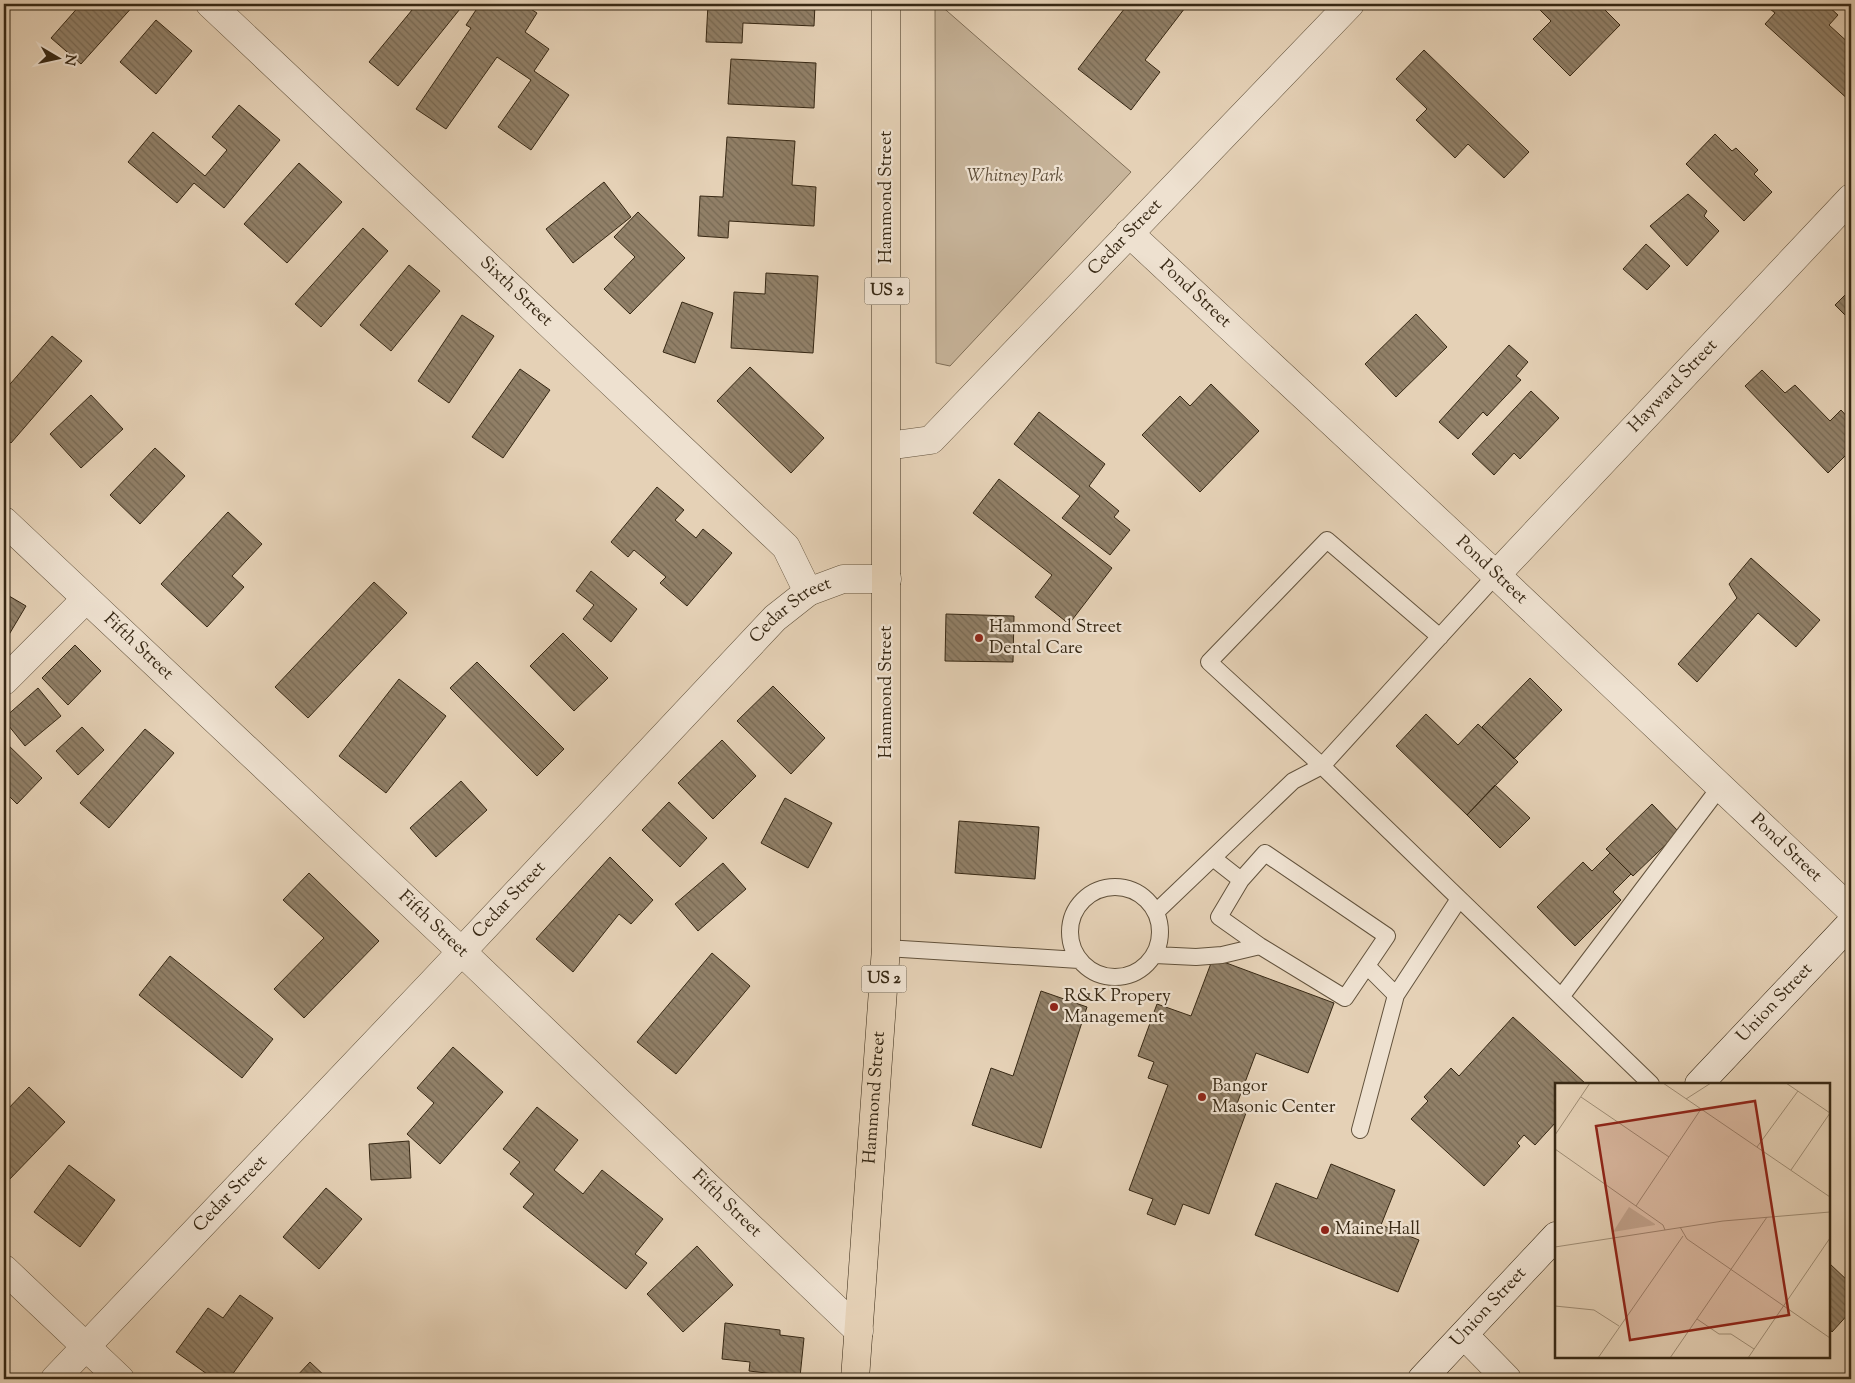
<svg xmlns="http://www.w3.org/2000/svg" width="1855" height="1383" font-family="'Sorts Mill Goudy',serif">
  <style>
    .park { fill: #c7b49a; stroke: #7f6e57 }
    .building { fill: url(#building-back-hatch); stroke: #372814 }
    .lines { fill: none; stroke-linecap: round; stroke-linejoin: round }
    .service-casing { stroke: #62523c; stroke-width: 18 }
    .minor-casing { stroke: #62523c; stroke-width: 29 }
    .secondary-casing { stroke: #372814; stroke-width: 29 }
    .primary-casing { stroke: #372814; stroke-width: 29 }
    .service { stroke: #eee1d0; stroke-width: 16 }
    .minor { stroke: #eee1d0; stroke-width: 28 }
    .secondary { stroke: #eee1d0; stroke-width: 28 }
    .primary { stroke: #e5d1b6; stroke-width: 28 }
    .poi-dot { fill: #8f2418; stroke: #eee1d0; stroke-width: 2 }
    .labels { text-anchor: middle; dominant-baseline: central; stroke-width: 4.5; stroke-linejoin: round; paint-order: stroke }
    .shield { fill: #eee1d0; stroke: #6e604c; stroke-width: 1 }
    .shield-label { font-size: 16px; font-weight: bold; fill: #372814 }
    .park-label { font-size: 18px; font-style: italic; fill: #5b4b36; stroke: #eee1d0 }
    .street-label { font-size: 18px; fill: #372814; stroke: #eee1d0 }
    .poi-label { font-size: 18px; fill: #372814; stroke: #eee1d0; text-anchor: start }
    .inset-road { fill: none; stroke: #9f8d75; stroke-width: 1 }
    .view { fill: #8f2418; fill-opacity: 0.15; stroke: #8f2418; stroke-width: 2.5 }
    .inset-edge { fill: none; stroke: #372814; stroke-width: 2.5 }
  </style>
  <defs>
    <pattern id="building-back-hatch" width="6" height="6" patternUnits="userSpaceOnUse" patternTransform="scale(1.25)"><rect width="6" height="6" fill="#918068"/><path d="M-1 5l2 2M0 0l6 6M5-1l2 2" fill="none" stroke="#776954"/></pattern>
  </defs>
  <rect width="100%" height="100%" fill="#e5d1b6"/>
  <filter id="stains"><feTurbulence type="fractalNoise" baseFrequency=".004" numOctaves="4"/><feColorMatrix values="0 0 0 0 .2 0 0 0 0 .09 0 0 0 0 .02 0 0 0 .5 -.17"/></filter>
  <radialGradient id="worn" r=".72"><stop offset=".6" stop-color="#630" stop-opacity="0"/><stop offset="1" stop-color="#630" stop-opacity=".3"/></radialGradient>
  <!-- park -->
  <path class="park" d="M935 4H939L1131 172 950 366 936 363Z"/>
  <!-- building -->
  <path class="building" d="M81 4H135L81 64 51 38Z
    M417 4H464L398 86 369 62Z
    M480 4H523L537 13 525 32 549 49 534 71 569 95 531 150 498 127 531 80 497 57 446 129 416 109 471 28 466 25Z
    M708 4H815L814 26 743 23 742 43 706 42Z
    M1128 4H1188L1145 60 1160 72 1131 110 1078 69Z
    M1534 4H1599L1620 25 1570 76 1533 39 1551 21Z
    M1764 4H1826L1838 15 1829 25 1851 45V102L1765 24 1775 13Z
    M156 20 192 51 156 94 120 62Z
    M1424 50 1529 152 1504 178 1468 144 1455 158 1416 120 1427 109 1396 79Z
    M731 59 816 63 814 108 728 104Z
    M239 105 280 140 224 208 194 183 177 203 128 162 153 132 205 176 227 150 212 137Z
    M1715 134 1732 151 1736 148 1758 170 1754 174 1772 192 1744 221 1686 164Z
    M727 137 795 141 792 185 816 187 814 226 729 221 728 238 698 236 700 196 723 197Z
    M299 163 342 202 287 263 244 224Z
    M604 182 631 217 573 263 546 229Z
    M1688 194 1707 211 1704 216 1719 231 1687 266 1650 226Z
    M638 212 685 258 630 314 604 289 635 257 614 237Z
    M363 228 388 251 321 327 295 304Z
    M1646 244 1670 266 1647 290 1623 269Z
    M409 265 440 291 391 351 360 325Z
    M766 273 818 276 813 353 731 348 734 292 765 294Z
    M1851 289V321L1835 305Z
    M682 302 713 313 695 363 663 352Z
    M1416 314 1447 347 1396 397 1365 364Z
    M462 315 494 336 449 403 418 381Z
    M52 336 82 361 11 443 4 437V391Z
    M1509 345 1528 362 1516 376 1521 380 1487 416 1483 412 1458 439 1439 422Z
    M750 367 824 438 791 473 717 401Z
    M520 369 550 390 503 458 472 437Z
    M1762 370 1785 393 1795 385 1830 421 1841 410 1851 421V450L1828 473 1745 386Z
    M1211 384 1259 431 1200 492 1142 435 1180 396 1190 406Z
    M1531 391 1559 418 1520 459 1514 453 1494 475 1472 454Z
    M91 395 123 429 81 468 50 434Z
    M1039 412 1105 464 1089 486 1119 511 1114 517 1130 530 1110 555 1062 518 1080 496 1014 444Z
    M155 448 185 476 140 524 110 495Z
    M999 479 1112 568 1069 624 1035 597 1052 575 973 513Z
    M657 487 684 510 675 520 696 538 703 529 732 553 687 606 660 583 666 577 634 550 628 557 611 542Z
    M228 512 262 544 232 576 244 587 207 627 161 584Z
    M1751 558 1820 620 1796 647 1758 613 1697 682 1678 664 1737 598 1729 584Z
    M591 571 637 609 611 642 583 619 594 605 576 591Z
    M374 582 407 613 308 718 275 687Z
    M4 593 26 606 4 643Z
    M946 614 1014 616 1013 662 945 661Z
    M563 633 608 678 574 711 530 666Z
    M75 645 101 671 68 705 42 678Z
    M477 662 564 749 537 776 450 688Z
    M1530 678 1562 710 1514 759 1482 727Z
    M399 679 446 716 386 793 339 756Z
    M773 686 825 738 791 774 737 721Z
    M38 688 61 716 25 746 4 720V718Z
    M1426 714 1458 745 1478 724 1518 762 1467 815 1396 746Z
    M82 727 104 750 78 775 56 751Z
    M145 729 174 753 109 828 80 803Z
    M722 740 756 776 713 819 678 783Z
    M4 741 42 778 17 804 4 791Z
    M461 781 487 810 436 857 410 828Z
    M1495 785 1530 818 1500 848 1467 815Z
    M785 798 832 823 808 868 761 843Z
    M669 802 707 838 680 867 642 830Z
    M1652 804 1679 832 1633 876 1606 849Z
    M959 821 1039 827 1035 879 955 873Z
    M1610 853 1631 874 1613 892 1621 900 1575 946 1537 907 1583 862 1592 871Z
    M610 857 653 900 631 924 619 914 573 972 536 939Z
    M723 863 746 889 698 931 675 904Z
    M309 873 379 941 304 1018 274 989 324 938 283 900Z
    M712 953 750 986 676 1074 637 1042Z
    M170 956 273 1039 242 1078 139 995Z
    M1213 958 1334 1003 1308 1073 1256 1053 1235 1109 1246 1113 1209 1214 1183 1204 1175 1225 1147 1214 1153 1199 1129 1190 1168 1085 1148 1078 1154 1062 1138 1056 1157 1004 1191 1016Z
    M1041 991 1087 1007 1041 1148 972 1125 991 1068 1013 1076Z
    M1513 1017 1586 1084H1556V1122L1535 1145 1524 1135 1517 1143 1520 1146 1484 1186 1411 1119 1428 1101 1424 1097 1451 1068 1459 1076Z
    M453 1047 503 1092 440 1164 407 1134 434 1103 417 1088Z
    M29 1087 65 1122 7 1182 4 1179V1113Z
    M537 1107 578 1140 554 1170 583 1194 602 1170 663 1219 635 1254 647 1263 626 1289 523 1207 534 1194 510 1174 520 1162 503 1149Z
    M409 1141 411 1178 371 1180 369 1144Z
    M1331 1164 1395 1190 1381 1225 1419 1240 1398 1292 1255 1235 1276 1183 1317 1199Z
    M69 1165 115 1200 80 1247 34 1212Z
    M326 1188 362 1219 319 1269 283 1237Z
    M697 1246 733 1285 683 1332 647 1294Z
    M1829 1263 1849 1282 1845 1287 1851 1292V1311L1832 1332 1829 1328Z
    M240 1295 273 1318 229 1379H214L176 1352 208 1308 223 1318Z
    M725 1323 780 1330V1335L804 1338 800 1377 749 1371 750 1362 722 1359Z
    M310 1362 328 1379H294Z"/>
  <g class="lines">
    <defs>
      <path id="service" d="M1496 575 1322 766 1651 1084
        M1213 858 1241 880 1265 853 1387 936 1345 998 1260 946 1219 917 1241 880
        M1070 932a45 45 0 1 1 90 0a45 45 0 1 1-90 0Z
        M1156 912 1293 781 1322 766 1209 662 1327 540 1440 637
        M886 948 1079 960
        M1155 955 1196 957 1222 955 1260 946
        M1396 995 1459 899
        M1561 997 1720 787
        M1360 1130 1396 995 1367 966"/>
      <g id="minor">
        <path id="s1" d="M210 4 786 547 808 592"/>
        <path id="s2" d="M1129 233 1496 575 1851 910"/>
        <path id="s3" d="M887 446 931 440 1350 4"/>
        <path id="s4" d="M4 521 462 952 859 1331"/>
        <path id="s5" d="M1496 575 1851 198"/>
        <path d="M4 681 86 599"/>
        <path d="M4 1269 120 1379"/>
        <path d="M1464 1335 1507 1379"/>
        <path id="s6" d="M55 1379 432 983 775 618 808 592 843 579H887"/>
      </g>
      <g id="secondary">
        <path id="s7" d="M1699 1084 1851 923"/>
        <path id="s8" d="M1422 1379 1556 1236"/>
      </g>
      <g id="primary">
        <path id="s9" d="M855 1379 886 948V4"/>
      </g>
    </defs>
    <!-- service casing -->
    <use href="#service" class="service-casing"/>
    <!-- minor casing -->
    <use href="#minor" class="minor-casing"/>
    <!-- secondary casing -->
    <use href="#secondary" class="secondary-casing"/>
    <!-- primary casing -->
    <use href="#primary" class="primary-casing"/>
    <!-- service -->
    <use href="#service" class="service"/>
    <!-- minor -->
    <use href="#minor" class="minor"/>
    <!-- secondary -->
    <use href="#secondary" class="secondary"/>
    <!-- primary -->
    <use href="#primary" class="primary"/>
  </g>
  <!-- markers -->
  <g class="poi-dot">
    <circle cx="979" cy="638" r="5"/>
    <circle cx="1054" cy="1007" r="5"/>
    <circle cx="1202" cy="1097" r="5"/>
    <circle cx="1325" cy="1230" r="5"/>
  </g>
  <g class="labels">
    <!-- shield labels -->
    <g class="shield">
      <rect x="864.5" y="277.5" width="45" height="27" rx="4"/>
      <rect x="861.5" y="965.5" width="45" height="27" rx="4"/>
    </g>
    <g class="shield-label">
      <text x="887" y="291">US 2</text>
      <text x="884" y="979">US 2</text>
    </g>
    <!-- park labels -->
    <g class="park-label">
      <text x="1015" y="177">Whitney Park</text>
    </g>
    <!-- street labels -->
    <g class="street-label">
      <text transform="translate(887 197) rotate(-90)">Hammond Street</text>
      <text stroke="none"><textPath href="#s3" startOffset="325">Cedar Street</textPath></text>
      <text stroke="none"><textPath href="#s1" startOffset="420">Sixth Street</textPath></text>
      <text stroke="none"><textPath href="#s2" startOffset="90">Pond Street</textPath></text>
      <text stroke="none"><textPath href="#s5" startOffset="259">Hayward Street</textPath></text>
      <text stroke="none"><textPath href="#s2" startOffset="495">Pond Street</textPath></text>
      <text stroke="none"><textPath href="#s6" startOffset="1065">Cedar Street</textPath></text>
      <text stroke="none"><textPath href="#s4" startOffset="184">Fifth Street</textPath></text>
      <text transform="translate(887 692) rotate(-90)">Hammond Street</text>
      <text stroke="none"><textPath href="#s2" startOffset="900">Pond Street</textPath></text>
      <text stroke="none"><textPath href="#s6" startOffset="660">Cedar Street</textPath></text>
      <text stroke="none"><textPath href="#s4" startOffset="589">Fifth Street</textPath></text>
      <text stroke="none"><textPath href="#s7" startOffset="111">Union Street</textPath></text>
      <text stroke="none"><textPath href="#s9" startOffset="282">Hammond Street</textPath></text>
      <text stroke="none"><textPath href="#s6" startOffset="255">Cedar Street</textPath></text>
      <text stroke="none"><textPath href="#s4" startOffset="994">Fifth Street</textPath></text>
      <text stroke="none"><textPath href="#s8" startOffset="98">Union Street</textPath></text>
    </g>
    <!-- poi labels -->
    <g class="poi-label">
      <text x="989" y="628">Hammond Street<tspan x="989" dy="21">Dental Care</tspan></text>
      <text x="1064" y="997">R&amp;K Propery<tspan x="1064" dy="21">Management</tspan></text>
      <text x="1212" y="1087">Bangor<tspan x="1212" dy="21">Masonic Center</tspan></text>
      <text x="1335" y="1230">Maine Hall</text>
    </g>
  </g>
  <!-- overview -->
  <g transform="translate(1555 1083)">
    <rect width="275" height="275" fill="#e5d1b6"/>
    <path d="M74 124 100 141V142L58 149Z" fill="#c7b49a"/>
    <path class="inset-road" d="M108 0 275 114M231 0 275 30M26 14 114 74M131 16 156 0M0 52 35 0M202 64 243 8M0 66 108 142 110 147M236 87 275 30M81 123 146 26M125 144 132 156 275 255M0 164 168 138 275 129M0 223 39 227 64 243M142 236 164 251H176L199 266M43 275 128 153M115 275 212 134M193 275 275 155"/>
    <path class="view" d="M200 18 234 232 75 257 41 43Z"/>
    <rect width="275" height="275" class="inset-edge"/>
  </g>
  <!-- margin -->
  <rect width="1855" height="1383" fill="none" stroke="#e5d1b6" stroke-width="20"/>
  <rect x="5" y="5" width="1845" height="1373" fill="none" stroke="#372814" stroke-width="2.5"/>
  <rect x="10" y="10" width="1835" height="1363" fill="none" stroke="#372814"/>
  <!-- north arrow -->
  <g transform="translate(58 58) rotate(99)" stroke="#eee1d0" stroke-width="4" paint-order="stroke">
  <path d="M0-4L9 19L0 12L-9 19Z" fill="#372814"/>
  <text y="-8" font-size="14" font-weight="bold" text-anchor="middle" fill="#372814">N</text>
  </g>
  <rect width="100%" height="100%" filter="url(#stains)"/>
  <rect width="100%" height="100%" fill="url(#worn)"/>
</svg>
